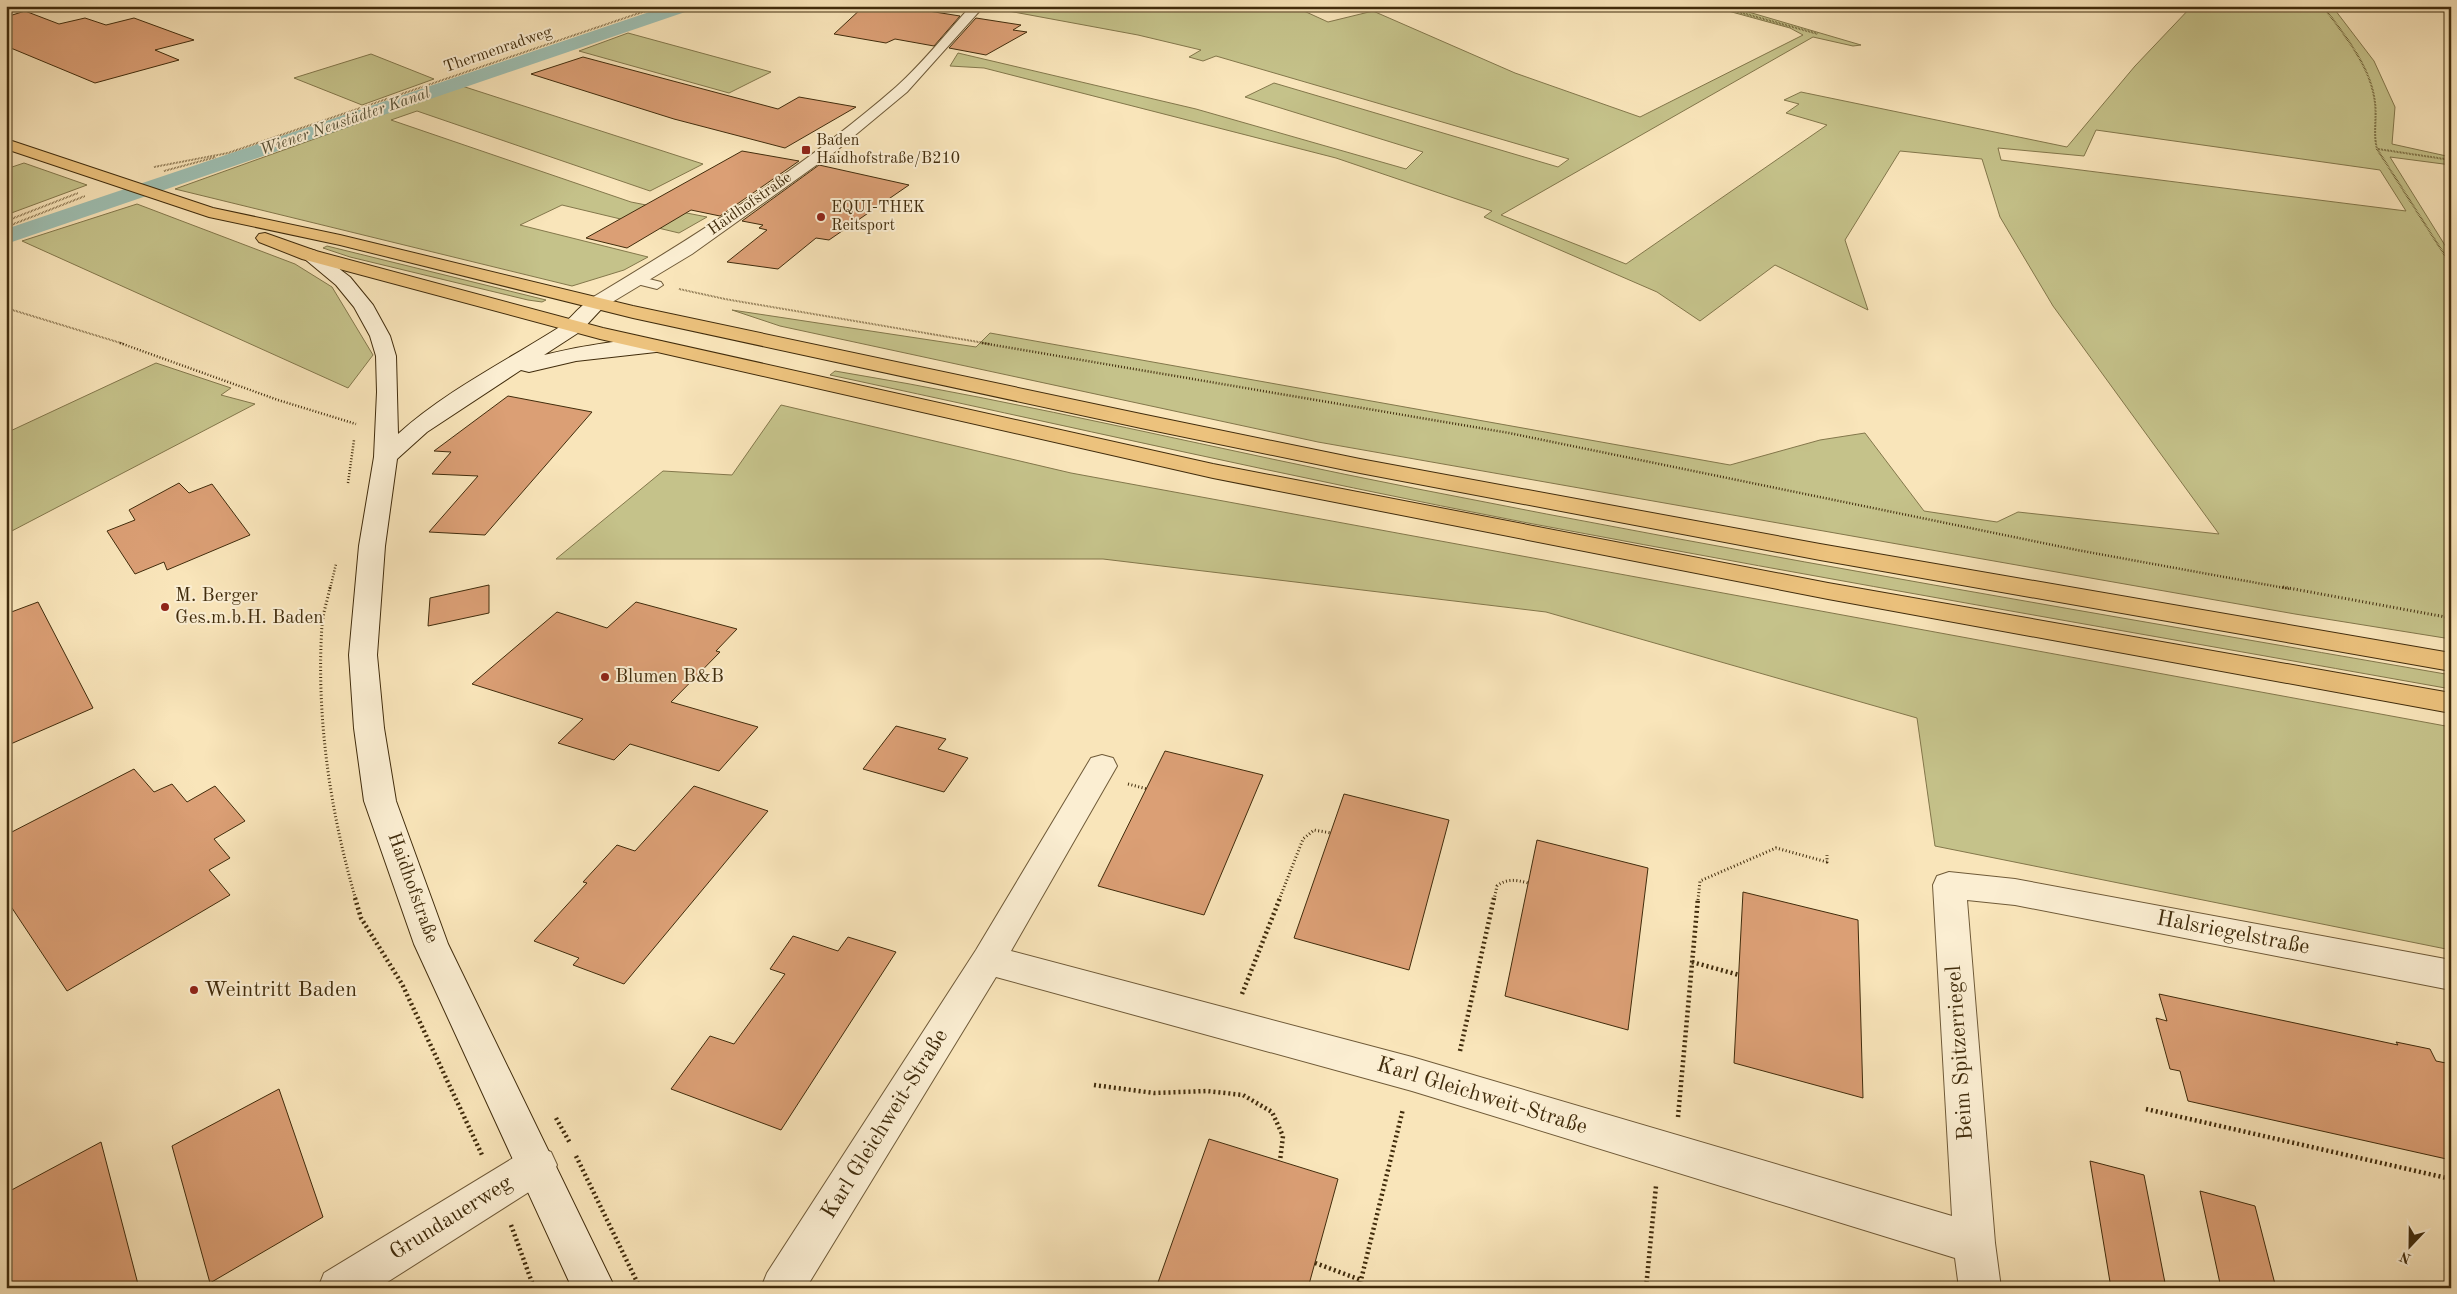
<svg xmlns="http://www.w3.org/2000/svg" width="2457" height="1294" font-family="'Old Standard TT',serif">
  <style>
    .green { fill: #c5c28a; stroke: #83774b; fill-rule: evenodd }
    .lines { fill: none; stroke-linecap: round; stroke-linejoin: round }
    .canal { fill: #9ebfb2; fill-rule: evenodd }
    .building { fill: #db9f75; stroke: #412c0c }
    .service-casing { stroke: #6f5a38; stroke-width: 2 }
    .minor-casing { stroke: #6f5a38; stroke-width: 2 }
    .tertiary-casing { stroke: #6f5a38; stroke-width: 2 }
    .secondary-casing { stroke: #412c0c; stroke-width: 2 }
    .primary-casing { stroke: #412c0c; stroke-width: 2 }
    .path-far3 { stroke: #412c0c; stroke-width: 2; stroke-dasharray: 0.5 1; stroke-linecap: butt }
    .path-far2 { stroke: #412c0c; stroke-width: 2.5; stroke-dasharray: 1 2; stroke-linecap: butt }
    .path-far1 { stroke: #412c0c; stroke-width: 3; stroke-dasharray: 1 2.5; stroke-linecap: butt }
    .path { stroke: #412c0c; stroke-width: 4.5; stroke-dasharray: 2 3; stroke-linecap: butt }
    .service { fill: #fbeed2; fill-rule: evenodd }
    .minor { fill: #fbeed2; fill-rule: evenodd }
    .tertiary { fill: #fbeed2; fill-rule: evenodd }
    .secondary { fill: #fbeed2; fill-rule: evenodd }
    .primary { fill: #ecc27d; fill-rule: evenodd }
    .poi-dot { fill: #8f2418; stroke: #fbeed2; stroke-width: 2 }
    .labels { text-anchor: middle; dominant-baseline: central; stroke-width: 4; stroke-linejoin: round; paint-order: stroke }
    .far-street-label { font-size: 16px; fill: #412c0c; stroke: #fbeed2 }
    .far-water-label { font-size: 16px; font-style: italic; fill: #585136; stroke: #fbeed2 }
    .far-poi-label { font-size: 16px; fill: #412c0c; stroke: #fbeed2; text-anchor: start }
    .poi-label { font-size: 19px; fill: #412c0c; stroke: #fbeed2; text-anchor: start }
    .street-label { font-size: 19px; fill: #412c0c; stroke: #fbeed2 }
    .near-street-label { font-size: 22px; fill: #412c0c; stroke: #fbeed2 }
    .near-poi-label { font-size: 22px; fill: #412c0c; stroke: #fbeed2; text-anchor: start }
  </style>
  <rect width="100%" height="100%" fill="#f9e5ba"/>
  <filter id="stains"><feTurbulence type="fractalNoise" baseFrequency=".004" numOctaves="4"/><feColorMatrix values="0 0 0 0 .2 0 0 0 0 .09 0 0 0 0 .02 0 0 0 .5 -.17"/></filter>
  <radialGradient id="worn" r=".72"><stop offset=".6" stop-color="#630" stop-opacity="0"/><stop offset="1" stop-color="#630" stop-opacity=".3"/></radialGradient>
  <!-- green -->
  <path class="green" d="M994 6H1293L1328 22 1373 11 1515 73 1640 117 1803 35 1790 28 1710 6H1728L1861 45 1853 46 1813 37 1501 215 1626 264 1827 125 1786 113 1799 104 1784 100 1801 92 2067 147 2135 66 2192 6H2278L2312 11 2310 6H2332L2374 61 2395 107 2392 144 2451 157V165L2390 157 2451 255V639L2295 614 1318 442 780 326 732 310 976 347 990 333 1730 465 1820 440 1865 433 1924 511 1997 522 2018 512 2219 534 2053 306 2000 217 1982 159 1900 151 1845 240 1868 310 1775 265 1700 321 1657 292 1484 217 1492 211 1336 158 984 68 950 66 958 53 1196 109 1406 169 1423 152 1245 97 1274 83 1558 167 1569 159 1216 56 1203 61 1189 57 1201 50 1138 35 992 8ZM2096 130 2380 170 2406 211 2001 160 1998 148 2084 156Z
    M628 33 771 72 729 93 579 51Z
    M371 54 434 79 362 105 294 78Z
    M462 86 703 164 650 191 417 111 391 120 631 202 707 217 679 233 562 205 520 225 648 257 624 270 572 286 175 189Z
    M24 163 87 185 6 215V169Z
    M137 204 295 264 332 287 373 355 348 388 22 241Z
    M327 246 546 300 542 302 528 300 350 257 323 248Z
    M156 363 231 388 221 395 255 404 6 534V433Z
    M835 371C1030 403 1223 451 1418 489 1761 557 2106 615 2451 675V689C2143 634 1835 581 1528 523 1295 478 1063 425 830 375Z
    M781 405 1071 473 2451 727V950L1935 846 1917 718 1546 612 1103 559H556L663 471 732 475Z"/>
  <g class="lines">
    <!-- canal -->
    <path class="canal" d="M667 6H694L691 10 6 244V229Z"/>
  </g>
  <!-- building -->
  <path class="building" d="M864 6H897L960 16 934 46 895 39 886 43 834 34Z
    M25 11 59 24 85 18 106 25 134 18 194 40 155 50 179 60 95 83 6 46V17Z
    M976 18 1021 25 1013 30 1027 32 986 55 949 48Z
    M583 57 778 109 799 97 856 107 785 148 674 119 531 74Z
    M742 151 799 161 720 216 691 210 627 248 586 238Z
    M819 165 909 185 829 240 816 238 778 269 727 262 767 230 759 228 763 225 742 221Z
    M508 396 592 412 485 535 429 532 478 476 432 474 451 452 434 451Z
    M179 483 189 493 212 484 250 535 167 570 164 562 135 574 107 531 135 520 129 510Z
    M489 585V613L428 626 430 598Z
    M38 602 93 708 6 746V614Z
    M636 602 737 629 716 651 720 652 671 702 758 727 719 771 630 744 614 760 558 743 583 719 472 684 557 612 607 628Z
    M896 726 946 739 938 749 968 758 944 792 863 769Z
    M1165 751 1263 775 1204 915 1098 886Z
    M134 769 154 792 172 784 187 802 215 786 245 821 214 839 230 858 209 870 230 895 67 991 6 899V835Z
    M694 786 768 811 624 984 573 965 579 958 534 941 587 883 583 882 617 845 635 851Z
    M1344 794 1449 820 1409 970 1294 938Z
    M1537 840 1648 868 1628 1030 1505 996Z
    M1743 892 1858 920 1863 1098 1734 1063Z
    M793 936 838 951 848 937 896 952 781 1130 671 1089 710 1036 734 1044 785 974 770 969Z
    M2159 994 2398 1045 2396 1042 2430 1049 2436 1061 2451 1064V1160L2188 1101 2180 1071 2170 1069 2156 1018 2167 1021Z
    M279 1089 323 1217 210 1283 172 1146Z
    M1209 1139 1338 1179 1308 1288H1156Z
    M101 1142 139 1288H6V1193Z
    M2090 1161 2144 1175 2166 1288H2111Z
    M2200 1191 2255 1206 2276 1288H2221Z"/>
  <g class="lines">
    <defs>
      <path id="service" d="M6 48 10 49V53L6 54Z
        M637 276 661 282 663 285 657 289 633 283 631 280 633 277Z"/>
      <path id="minor" d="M1102 755 1113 758 1117 766 1011 951 1412 1057 1952 1216 1933 885 1937 876 1949 872 2015 879 2451 960V990L2015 905 1967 900 1995 1243 2001 1288H1959L1955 1258 1412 1091 996 977 806 1288H761L767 1273 976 950 1091 758Z
        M537 1146 551 1152 557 1165 551 1178 378 1288H318L324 1273 523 1152Z"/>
      <path id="tertiary" d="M971 6H984L907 92 836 151 692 254 604 307 597 309 590 307 587 303 590 299C695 236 803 168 896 87 923 63 946 33 971 6Z"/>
      <path id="secondary" d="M309 249 316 251 350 277 373 305 390 336 396 356 398 434C444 392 506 361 558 328 573 319 585 294 604 299L607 303 581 331 544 355C572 348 637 335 663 342L666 346 663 350 656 352 576 361 529 372 521 370 427 432 397 459 385 546 377 655 384 728 396 801 448 944 615 1288H572L414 944 364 801 354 728 349 655 359 546 374 457 377 392 376 356 370 336 354 307 336 285 300 255 302 251Z"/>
      <path id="primary" d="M6 139 213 208 340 235 633 306 1141 414 1360 459 1820 544 2451 653V671L1820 560 1360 473 1141 428 633 318 340 245 209 217 6 149Z
        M265 233 316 251 603 328 1213 464 1828 583 2451 693V713L1828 599 1213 478 600 339 302 259 259 242 256 238 259 234Z"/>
    </defs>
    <!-- service casing -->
    <use href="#service" class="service-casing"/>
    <!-- minor casing -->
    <use href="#minor" class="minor-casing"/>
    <!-- tertiary casing -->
    <use href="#tertiary" class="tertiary-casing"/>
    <!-- secondary casing -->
    <use href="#secondary" class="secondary-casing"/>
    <!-- primary casing -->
    <use href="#primary" class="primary-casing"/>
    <!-- path-far3 -->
    <path class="path-far3" d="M1717 6 1818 34
      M2323 6C2344 35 2371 66 2375 103 2377 119 2373 133 2377 149L2451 265
      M2378 149 2451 160
      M154 167 228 153 660 6
      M164 171 216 157
      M6 221 78 193
      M6 227 85 196
      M679 289 725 299 990 344
      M6 308 124 344"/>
    <!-- path-far2 -->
    <path class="path-far2" d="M120 343 278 400 356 424
      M982 343 1509 433 2077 550 2290 589
      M348 483 354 440
      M330 589 336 564"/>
    <!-- path-far1 -->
    <path class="path-far1" d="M330 587C328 599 323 612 322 625 316 716 330 812 356 900
      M2283 587 2451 618
      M1128 784 1147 789
      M1279 900 1303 839 1314 830 1331 833
      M1494 900 1497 886C1507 878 1516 880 1528 883
      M1698 900 1700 881 1776 848 1827 862V855"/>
    <!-- path -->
    <path class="path" d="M355 898 361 918 402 984 482 1155
      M1692 962 1739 975
      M1242 994 1280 898
      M1460 1051 1494 898
      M1094 1085 1154 1093 1207 1091 1243 1095 1272 1112 1283 1136 1280 1161
      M2146 1109 2451 1179
      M1678 1117 1698 898
      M556 1118 570 1143
      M576 1156 640 1288
      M511 1225 534 1288
      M1315 1263 1361 1280
      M1359 1288 1403 1109
      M1646 1288 1656 1186"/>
    <!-- service -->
    <use href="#service" class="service"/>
    <!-- minor -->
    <use href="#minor" class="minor"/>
    <!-- tertiary -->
    <use href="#tertiary" class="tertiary"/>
    <!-- secondary -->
    <use href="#secondary" class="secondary"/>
    <!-- primary -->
    <use href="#primary" class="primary"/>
  </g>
  <!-- markers -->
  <g class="poi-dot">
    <rect x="801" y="145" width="10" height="10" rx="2.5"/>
    <circle cx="821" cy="217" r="5"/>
    <circle cx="165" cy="607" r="5"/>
    <circle cx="605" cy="677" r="5"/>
    <circle cx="194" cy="990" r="5"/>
  </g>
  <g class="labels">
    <!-- far-street labels -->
    <g class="far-street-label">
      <text transform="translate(498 50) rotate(-19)">Thermenradweg</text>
      <text transform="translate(750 204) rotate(-35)">Haidhofstraße</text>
    </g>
    <!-- far-water labels -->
    <g class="far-water-label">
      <text transform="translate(345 122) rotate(-19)">Wiener Neustädter Kanal</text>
    </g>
    <!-- far-poi labels -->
    <g class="far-poi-label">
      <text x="816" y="141">Baden<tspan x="816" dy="18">Haidhofstraße/B210</tspan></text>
      <text x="831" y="208">EQUI-THEK<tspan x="831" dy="18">Reitsport</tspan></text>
    </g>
    <!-- poi labels -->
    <g class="poi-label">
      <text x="175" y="596">M. Berger<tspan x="175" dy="22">Ges.m.b.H. Baden</tspan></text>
      <text x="615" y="677">Blumen B&amp;B</text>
    </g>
    <!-- street labels -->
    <g class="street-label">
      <text transform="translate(412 888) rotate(70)">Haidhofstraße</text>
    </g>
    <!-- near-street labels -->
    <g class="near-street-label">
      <text transform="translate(2233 933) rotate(11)">Halsriegelstraße</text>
      <text transform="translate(1960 1053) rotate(-94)">Beim Spitzerriegel</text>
      <text transform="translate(1482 1096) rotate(17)">Karl Gleichweit-Straße</text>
      <text transform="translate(885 1124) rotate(-58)">Karl Gleichweit-Straße</text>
      <text transform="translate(451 1218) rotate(-32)">Grundauerweg</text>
    </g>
    <!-- near-poi labels -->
    <g class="near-poi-label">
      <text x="204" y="990">Weintritt Baden</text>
    </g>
  </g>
  <!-- margin -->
  <rect width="2457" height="1294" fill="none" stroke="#f9e5ba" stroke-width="25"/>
  <rect x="8" y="8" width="2442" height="1279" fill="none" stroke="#412c0c" stroke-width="2.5"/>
  <rect x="12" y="12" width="2432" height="1269" fill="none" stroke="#412c0c"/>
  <!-- north arrow -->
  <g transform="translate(2410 1246) rotate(202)" stroke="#fbeed2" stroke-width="4" paint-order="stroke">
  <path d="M0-4L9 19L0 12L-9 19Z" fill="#412c0c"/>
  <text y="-8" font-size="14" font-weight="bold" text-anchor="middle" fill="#412c0c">N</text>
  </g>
  <rect width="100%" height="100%" filter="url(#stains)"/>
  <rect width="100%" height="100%" fill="url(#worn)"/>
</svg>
